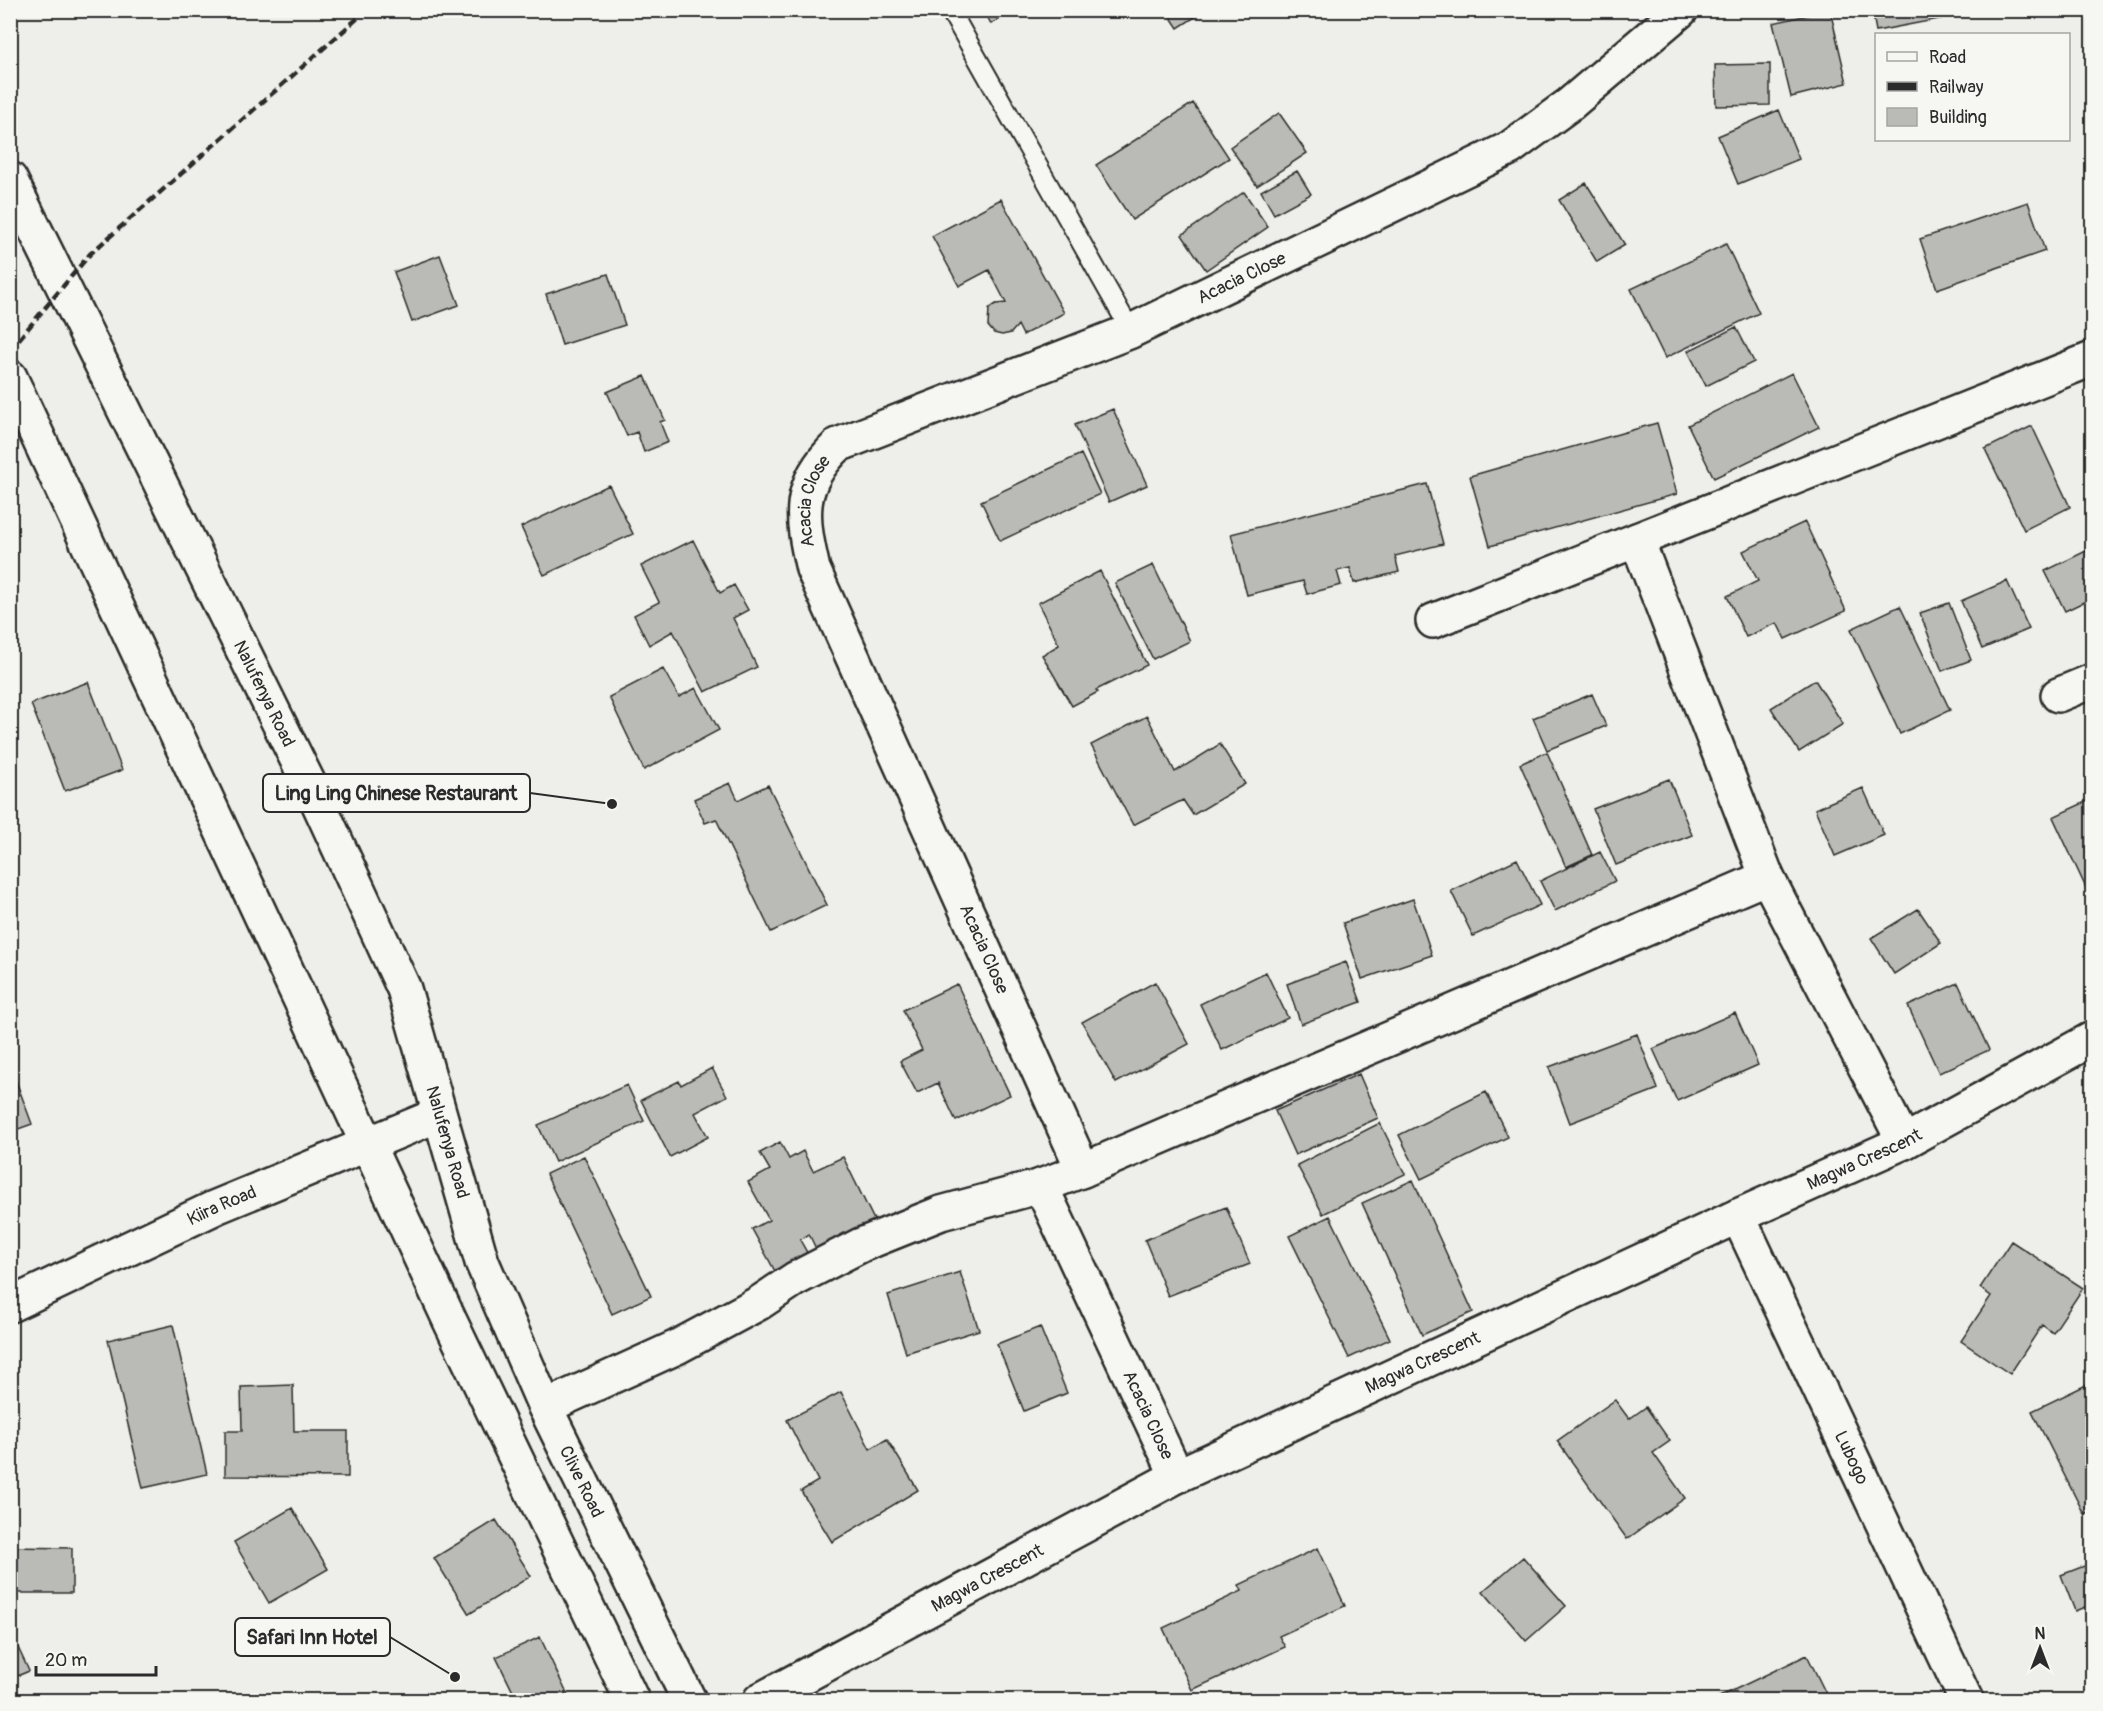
<svg xmlns="http://www.w3.org/2000/svg" width="2103" height="1711" font-family="Pangolin,sans-serif">
  <style>
    .building { fill: #babab7; stroke: #2b2b2b; stroke-width: 1.5 }
    .lines { fill: none; stroke-linecap: round; stroke-linejoin: round }
    .lane-casing { stroke: #2b2b2b; stroke-width: 22 }
    .street-casing { stroke: #2b2b2b; stroke-width: 38 }
    .secondary-casing { stroke: #2b2b2b; stroke-width: 38 }
    .lane { stroke: #f6f6f2; stroke-width: 18 }
    .street { stroke: #f6f6f2; stroke-width: 33 }
    .secondary { stroke: #f6f6f2; stroke-width: 33 }
    .rail { stroke: #2b2b2b; stroke-width: 4.5; stroke-dasharray: 9 4.5; stroke-linecap: butt }
    .labels { text-anchor: middle; dominant-baseline: central; stroke-width: 6; stroke-linejoin: round; paint-order: stroke }
    .street-label { font-size: 18px; fill: #2b2b2b; stroke: #f6f6f2 }
    .leader { fill: none; stroke: #2b2b2b; stroke-width: 2 }
    .callout-dot { fill: #2b2b2b; stroke: #f6f6f2; stroke-width: 2 }
    .callout { fill: #f6f6f2; stroke: #2b2b2b; stroke-width: 2 }
    .callout-label { font-size: 20px; text-anchor: middle; font-weight: bold; fill: #2b2b2b }
  </style>
  <rect width="100%" height="100%" fill="#eeeeea"/>
  <filter id="ink" filterUnits="userSpaceOnUse"><feTurbulence type="fractalNoise" baseFrequency=".0167" numOctaves="2"/><feDisplacementMap in="SourceGraphic" scale="12" xChannelSelector="R" yChannelSelector="G"/><feConvolveMatrix kernelMatrix="1 2 1 2 8 2 1 2 1" color-interpolation-filters="sRGB"/></filter>
  <g filter="url(#ink)">
    <!-- building -->
    <path class="building" d="M984 10H1017L991 24Z
      M1166 10H1206L1178 28Z
      M1830 10 1847 83 1791 97 1773 23Z
      M1872 10H1954L1955 16 1876 31Z
      M1770 64V105L1716 106 1715 65Z
      M1193 103 1229 158 1132 220 1096 165Z
      M1779 110 1799 159 1738 184 1718 136Z
      M1279 113 1307 153 1257 186 1230 147Z
      M1297 171 1311 194 1274 214 1261 191Z
      M1586 183 1625 245 1597 262 1559 200Z
      M1244 192 1268 227 1206 270 1182 235Z
      M1001 199 1064 313 1023 335 1018 325 1011 333 1002 335 994 333 988 326 989 309 996 304 1006 303 989 270 959 286 932 236Z
      M2028 202 2045 251 1937 289 1920 239Z
      M1726 244 1759 313 1665 358 1631 289Z
      M440 255 459 305 412 322 394 272Z
      M608 274 625 325 562 345 546 294Z
      M1736 327 1754 362 1706 386 1688 351Z
      M1792 373 1819 427 1714 478 1688 425Z
      M645 376 665 420 660 422 668 442 644 452 637 432 627 436 607 392Z
      M1113 409 1147 485 1109 502 1075 425Z
      M1657 423 1677 494 1490 546 1470 476Z
      M2032 426 2070 507 2024 530 1985 449Z
      M1081 454 1100 494 1000 541 981 501Z
      M1427 484 1443 544 1395 556 1399 572 1354 583 1350 568 1337 571 1341 585 1307 594 1303 581 1247 595 1231 534Z
      M609 485 633 534 544 575 521 527Z
      M1805 522 1846 611 1785 639 1777 623 1746 637 1727 596 1758 581 1743 551Z
      M693 540 720 593 734 585 748 610 733 618 757 667 705 692 673 631 649 645 634 615 659 602 641 566Z
      M2088 550 2092 559V598L2065 611 2045 571Z
      M1153 565 1190 641 1153 659 1115 583Z
      M1100 571 1147 665 1096 690 1098 692 1072 706 1042 655 1059 645 1038 603Z
      M2007 581 2029 629 1982 649 1961 601Z
      M1949 603 1971 660 1942 671 1920 613Z
      M1900 606 1950 710 1900 734 1851 629Z
      M663 669 679 697 696 688 719 730 644 770 609 697Z
      M1815 680 1843 724 1799 752 1771 708Z
      M88 682 122 770 65 791 31 704Z
      M1592 694 1606 726 1547 750 1533 718Z
      M1147 716 1175 772 1220 744 1245 784 1193 815 1183 800 1133 825 1091 745Z
      M1547 752 1592 855 1566 867 1520 764Z
      M1669 779 1692 835 1616 865 1593 809Z
      M730 783 738 800 768 785 827 905 771 932 716 819 705 823 694 799Z
      M1863 788 1884 835 1835 856 1815 809Z
      M2092 799V885L2086 888 2053 817Z
      M1600 852 1615 881 1555 911 1540 881Z
      M1517 859 1540 905 1473 936 1451 891Z
      M1413 899 1432 955 1362 979 1343 923Z
      M1918 909 1941 943 1894 974 1871 938Z
      M1346 962 1361 1002 1301 1024 1287 984Z
      M1266 972 1288 1018 1222 1050 1200 1004Z
      M1155 982 1189 1044 1116 1083 1082 1022Z
      M1958 983 1989 1050 1939 1073 1908 1006Z
      M957 984 1010 1095 956 1121 938 1083 917 1093 900 1061 922 1050 903 1010Z
      M1735 1013 1758 1065 1677 1101 1653 1049Z
      M1637 1034 1658 1089 1570 1123 1549 1067Z
      M712 1068 727 1096 695 1113 708 1137 670 1157 641 1100 679 1081 681 1085Z
      M12 1070 32 1124 10 1132V1071Z
      M1359 1074 1378 1118 1295 1155 1275 1111Z
      M627 1085 644 1121 555 1162 538 1125Z
      M1486 1092 1508 1137 1421 1179 1399 1135Z
      M1380 1123 1405 1174 1323 1214 1297 1165Z
      M780 1142 789 1159 803 1151 813 1171 843 1157 875 1222 817 1251 809 1234 800 1240 809 1256 776 1273 752 1229 769 1220 748 1182 770 1170 760 1153Z
      M584 1156 651 1296 612 1314 546 1174Z
      M1413 1180 1473 1312 1422 1335 1362 1203Z
      M1226 1207 1250 1264 1168 1296 1145 1240Z
      M1330 1216 1390 1339 1349 1358 1289 1236Z
      M2011 1241 2083 1288 2053 1333 2042 1325 2010 1374 1961 1341 1991 1296 1980 1288Z
      M960 1272 979 1330 906 1353 888 1295Z
      M173 1325 207 1474 143 1488 108 1340Z
      M1040 1327 1067 1393 1024 1411 997 1344Z
      M293 1385 294 1431H348V1477L225 1476V1431H242L241 1387Z
      M2086 1385 2092 1397V1510L2084 1514 2032 1411Z
      M841 1392 870 1449 887 1439 918 1490 832 1542 801 1491 818 1481 787 1420Z
      M1615 1400 1629 1419 1646 1407 1670 1441 1653 1453 1685 1498 1627 1539 1557 1441Z
      M292 1508 328 1569 269 1603 234 1542Z
      M496 1520 531 1576 469 1614 434 1558Z
      M10 1547 72 1548V1593H10Z
      M1318 1548 1345 1606 1279 1636 1285 1647 1192 1690 1163 1628 1242 1591 1239 1585Z
      M1523 1557 1566 1606 1526 1641 1483 1591Z
      M2092 1563V1604L2075 1611 2061 1575Z
      M540 1637 570 1700H517L496 1657Z
      M14 1639 29 1671 10 1679V1640Z
      M1807 1655 1829 1700H1716L1715 1699Z"/>
    <g class="lines">
      <defs>
        <path id="lane" d="M950 10 1131 331"/>
        <g id="street">
          <path d="M1637 540 1767 877"/>
          <path d="M1433 621 2092 359"/>
          <path d="M2058 695 2092 681"/>
          <path d="M1083 1170 1767 877 1904 1142"/>
          <path id="s1" d="M1738 1216 1966 1700"/>
          <path id="s2" d="M10 1305 216 1207 438 1115"/>
          <path d="M545 1407 677 1347 759 1303 795 1279 861 1245 941 1213 1041 1186"/>
          <path id="s3" d="M1177 1476 1041 1186 1083 1170 813 569C801 517 796 485 838 445L1131 331 1510 148 1570 104 1681 10"/>
          <path id="s4" d="M760 1700 1177 1476 1738 1216 1904 1142 2092 1039"/>
        </g>
        <g id="secondary">
          <path id="s5" d="M10 179 317 800 404 989 482 1262 545 1407 689 1700"/>
          <path d="M10 377 450 1321 632 1700"/>
        </g>
      </defs>
      <!-- lane casing -->
      <use href="#lane" class="lane-casing"/>
      <!-- street casing -->
      <use href="#street" class="street-casing"/>
      <!-- secondary casing -->
      <use href="#secondary" class="secondary-casing"/>
      <!-- lane -->
      <use href="#lane" class="lane"/>
      <!-- street -->
      <use href="#street" class="street"/>
      <!-- secondary -->
      <use href="#secondary" class="secondary"/>
      <!-- rail -->
      <path class="rail" d="M10 350 90 254 367 10"/>
    </g>
  </g>
  <g class="labels">
    <!-- street labels -->
    <g class="street-label">
      <text stroke="none"><textPath href="#s3" startOffset="1596">Acacia Close</textPath></text>
      <text stroke="none"><textPath href="#s3" startOffset="1094">Acacia Close</textPath></text>
      <text stroke="none"><textPath href="#s5" startOffset="574">Nalufenya Road</textPath></text>
      <text transform="translate(984 949) rotate(66)">Acacia Close</text>
      <text stroke="none"><textPath href="#s5" startOffset="1060">Nalufenya Road</textPath></text>
      <text stroke="none"><textPath href="#s4" startOffset="1230">Magwa Crescent</textPath></text>
      <text stroke="none"><textPath href="#s2" startOffset="234">Kiira Road</textPath></text>
      <text stroke="none"><textPath href="#s4" startOffset="744">Magwa Crescent</textPath></text>
      <text transform="translate(1148 1415) rotate(65)">Acacia Close</text>
      <text stroke="none"><textPath href="#s1" startOffset="267">Lubogo</textPath></text>
      <text stroke="none"><textPath href="#s5" startOffset="1426">Clive Road</textPath></text>
      <text stroke="none"><textPath href="#s4" startOffset="258">Magwa Crescent</textPath></text>
    </g>
  </g>
  <!-- callouts -->
  <path class="leader" d="M612 804L530 793M455 1677L390 1637"/>
  <g class="callout-dot">
    <circle cx="612" cy="804" r="6"/>
    <circle cx="455" cy="1677" r="6"/>
  </g>
  <g class="callout">
    <rect x="263" y="774" width="267" height="38" rx="6"/>
    <rect x="235" y="1618" width="155" height="38" rx="6"/>
  </g>
  <g class="callout-label">
    <text x="396" y="800">Ling Ling Chinese Restaurant</text>
    <text x="312" y="1644">Safari Inn Hotel</text>
  </g>
  <!-- margin -->
  <rect width="2103" height="1711" fill="none" stroke="#f6f6f2" stroke-width="36"/>
  <rect x="18" y="18" width="2067" height="1675" fill="none" stroke="#2b2b2b" stroke-width="2" filter="url(#ink)"/>
  <!-- legend -->
  <rect x="1875" y="33" width="195" height="108" fill="#f6f6f2" stroke="#a5a5a2" stroke-width="1.5"/>
  <rect x="1887" y="52" width="30" height="9" fill="#f6f6f2" stroke="#a5a5a2" stroke-width="1.5"/>
  <text x="1929" y="63" font-size="18" fill="#2b2b2b">Road</text>
  <rect x="1887" y="82" width="30" height="9" fill="#2b2b2b" stroke="#a5a5a2" stroke-width="1.5"/>
  <text x="1929" y="93" font-size="18" fill="#2b2b2b">Railway</text>
  <rect x="1887" y="108" width="30" height="18" fill="#babab7" stroke="#a5a5a2" stroke-width="1.5"/>
  <text x="1929" y="123" font-size="18" fill="#2b2b2b">Building</text>
  <!-- north arrow -->
  <g transform="translate(2040 1648)" stroke="#f6f6f2" stroke-width="4.5" paint-order="stroke">
  <path d="M0-4.5L10 22L0 15L-10 22Z" fill="#2b2b2b"/>
  <text y="-9" font-size="16" font-weight="bold" text-anchor="middle" fill="#2b2b2b">N</text>
  </g>
  <!-- scale -->
  <path d="M36 1666v9h120v-9" fill="none" stroke="#2b2b2b" stroke-width="3"/>
  <text x="45" y="1666" font-size="18" fill="#2b2b2b" stroke="#f6f6f2" stroke-width="4.5" paint-order="stroke">20 m</text>
</svg>
